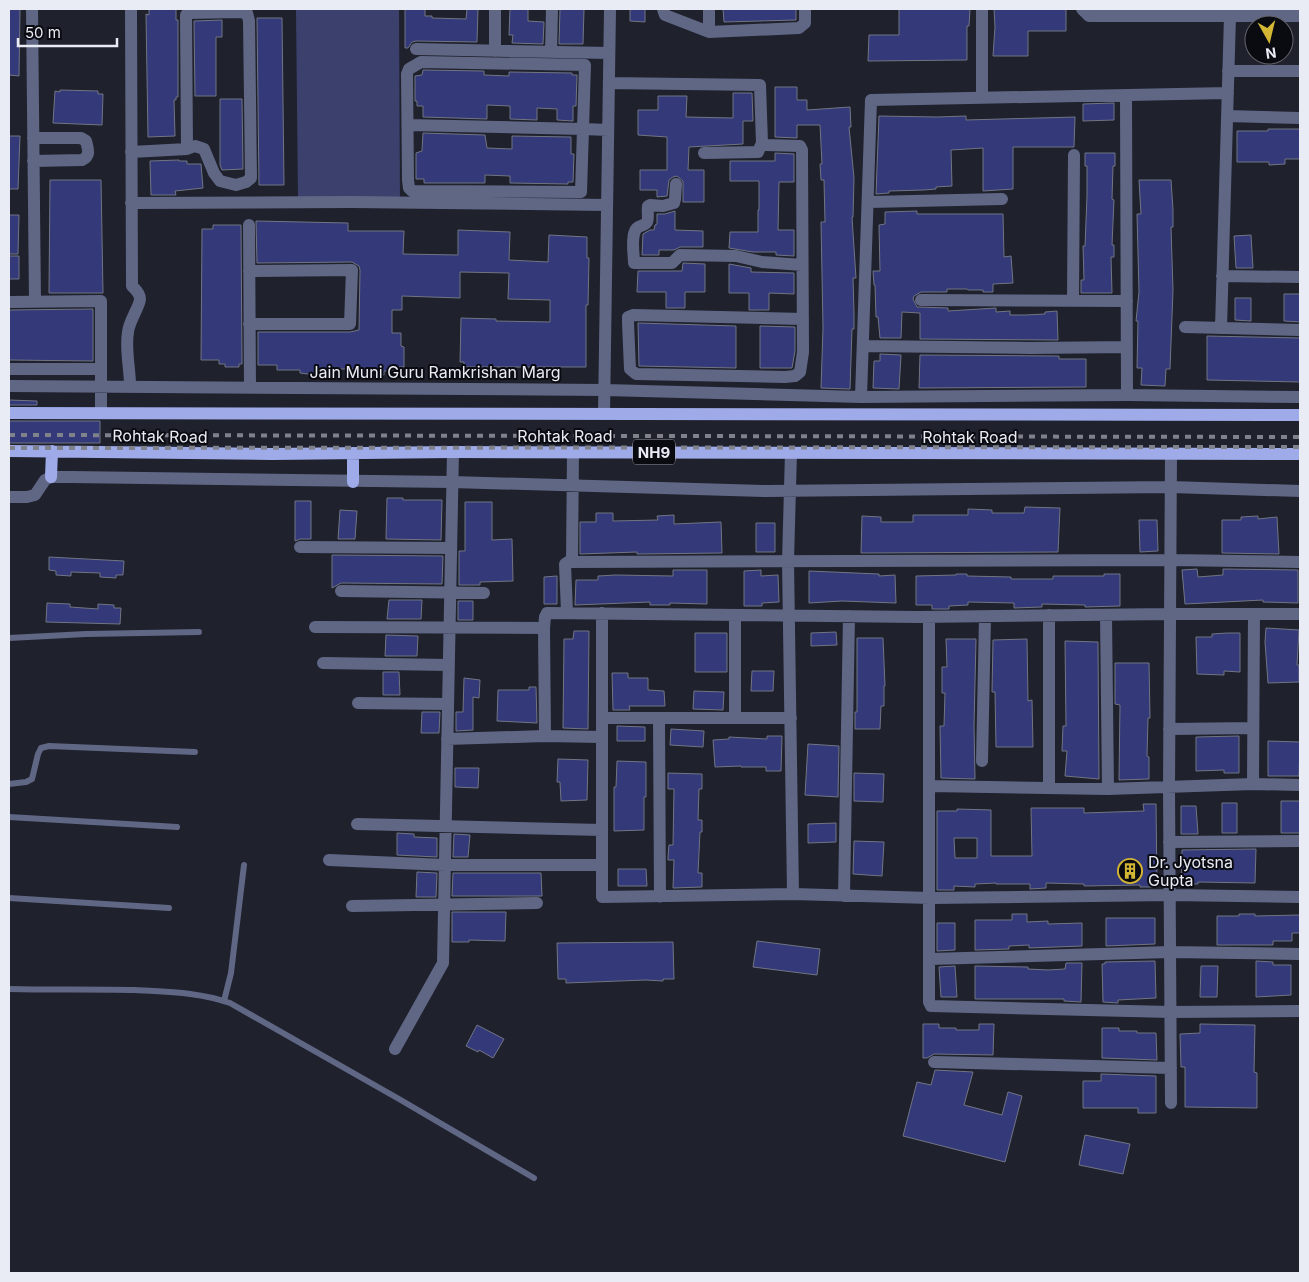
<svg xmlns="http://www.w3.org/2000/svg" width="1309" height="1282" font-family="Inter,sans-serif">
  <style>
    .green { fill: #3b416c }
    .building { fill: #333979; stroke: #717583; fill-rule: evenodd }
    .lines { fill: none; stroke-linecap: round; stroke-linejoin: round }
    .lane { stroke: #606785; stroke-width: 6 }
    .street { stroke: #606785; stroke-width: 12 }
    .primary { stroke: #9fabe9; stroke-width: 12 }
    .rail { stroke: #7f818b; stroke-width: 4; stroke-dasharray: 6 6; stroke-linecap: butt }
    .labels { text-anchor: middle; dominant-baseline: central; stroke-width: 4; stroke-linejoin: round; paint-order: stroke }
    .shield { fill: #0a0b11; stroke: #a7a8b1; stroke-width: 1 }
    .shield-label { font-size: 15px; font-weight: bold; fill: #eaecf5 }
    .street-label { font-size: 16px; fill: #eaecf5; stroke: #0a0b11 }
    .poi-label { font-size: 16px; fill: #eaecf5; stroke: #0a0b11; text-anchor: start }
  </style>
  <rect width="100%" height="100%" fill="#1f212d"/>
  <!-- green -->
  <path class="green" d="M296 9H399L400 202H298Z"/>
  <!-- building -->
  <path class="building" d="M9 9H20L19 76 9 75Z
    M149 9H176V20H178V97H176V100H174L175 136 148 137 146 14 149 15Z
    M405 9H425V16H432V18L466 19 467 9H478L477 42 416 41 412 42 408 48H405Z
    M510 9H528V21L544 22 543 44 512 43 513 35H509Z
    M560 9H584L583 44H559Z
    M630 9H645V22L630 21Z
    M723 9H796V20L724 22Z
    M899 9H970L969 26H967V60L868 61 869 35H899Z
    M994 9H1066V31H1028V56H993L995 27Z
    M257 18H282L284 185H259Z
    M222 20V37H216V96H195L194 21Z
    M423 70 484 71V75L509 76V72L572 73V75H577L576 106H573V121L557 120V109L537 108V120L510 119V106L487 105V119L423 117V106H417V101H415V76L422 75Z
    M775 87H797V100H807V110L850 107 851 127H849L854 178 853 217H852L856 278H853L854 313V329H852L850 389 821 388 823 328 821 222H825L824 180H821L820 164H822L820 125H797V138L775 137Z
    M60 90 98 91V94H103L102 125 53 123 55 91 60 92Z
    M733 93H752L753 121H743V144L689 147 688 170H704V202H683V181L677 176 673 177 669 180 667 196 657 197V190H640V170H667V137L638 135V110H658V96H687L686 117 733 118Z
    M220 99H242L243 169 222 170 220 165Z
    M1114 103V120L1083 121V104Z
    M879 116 937 117 966 116V120L1075 117 1074 147H1013V189L983 191V148L951 150 952 186 936 187V189L924 190 889 191V193L876 194Z
    M1268 129H1300V159H1285V164L1269 165V162H1237V131H1268Z
    M423 133 485 135 487 148 512 149V136L571 137V154H574L573 182H568V184L510 183V176L485 175V183H424V179H416V153L422 151Z
    M9 136H20L18 189H9Z
    M775 153 794 154V182H779L778 230H794V256L776 255V252H753L729 248 730 232H758V210H759V181H730V161H775Z
    M1085 153H1115V166H1113L1112 199 1114 200 1112 245H1114V257H1111L1112 293H1081V280H1084L1083 246H1085L1087 196V166H1085Z
    M179 160V161H187V164H201L203 188 175 191 176 195H151L150 161Z
    M50 180H101L103 293H49Z
    M1139 180H1171L1173 210V227H1171L1173 290 1170 369H1166L1165 386 1141 385 1142 368H1137L1138 321H1136L1139 292 1137 214H1141Z
    M675 211V230L703 231V247H680L674 250H659V255H642L643 234 650 230H654L655 225 657 224V214H665Z
    M917 211V214H1003L1004 257 1011 256 1013 283 993 284V292H983V290H968L967 289H947V292H921L914 296 913 299 917 307 948 308V311L996 308V312L1010 311V315H1025L1045 314V312L1057 311 1058 340 920 339V313L902 312 901 338H880L878 317H876L875 285H874L873 271H880L879 225 885 224V212Z
    M9 215H19L18 254H9Z
    M256 221 348 223V231H404L403 254 458 255V230L510 232 509 260 548 262 549 235 587 237V258H589L588 305H586V367H464V362H460L461 318 496 319V321L550 322V300L508 299 509 273 460 272V298L402 296V310H392V333H401V346L404 347V367H394V371H384V375H361V369H336V372H327L326 374H308L300 373V370H277V365H258V332H350L359 330 360 270 359 266 352 262 257 263Z
    M213 225H241L242 364H239V367H225V364H219V360H201L202 229H213Z
    M1251 235 1253 268H1236L1234 236Z
    M9 256H19V279H9Z
    M683 263 705 264V292H685V308H666V292H637L638 271H682Z
    M729 264 751 268V272L794 273V294L769 293V310H749V293H729Z
    M1284 294H1300V322L1284 321Z
    M1235 298H1251V321L1235 320Z
    M93 309V361L9 360V310Z
    M638 323 736 326V368L639 366Z
    M760 326 795 327V351L792 368H760Z
    M1207 336 1300 338V382L1207 380Z
    M880 354 901 355 899 389 873 388 874 361H880Z
    M920 355 1059 356V359H1086V387L919 388Z
    M9 400 37 401V405H9Z
    M9 421H100V443H9Z
    M387 498H403V500H442L441 540 386 539Z
    M295 501H311V539H300L295 541Z
    M465 502H492V540L512 539 513 581 480 582V585H459V551H465Z
    M1025 507 1060 508 1058 552 861 553 862 516 881 517V522H913V515H968V509L992 510V513H1024Z
    M340 510 357 511 355 539H338Z
    M596 513H613V521L658 520 657 516 674 515V524L721 522 722 553 637 554V552L580 554V522H596Z
    M1258 516V519L1277 517 1279 554 1222 553V520H1241V517Z
    M1139 520H1157L1158 551 1140 552Z
    M756 523H775V552H756Z
    M332 555 443 556 442 584 341 583 332 588Z
    M49 557 124 561 123 575H116V578L100 577V573L71 572V576L56 575V571L49 570Z
    M1197 569 1198 577 1223 575V569L1298 570V603L1263 602V600L1185 604 1182 570Z
    M673 570H707V604L670 603V605H650V602L575 605 576 580H598V576L616 575 673 576Z
    M761 570V576L778 575 779 602 762 603V606H744V571Z
    M809 571 879 574V576L895 575 896 603 842 601 809 603Z
    M956 574H967V576L1011 577V579H1053V576H1104V574H1120V606L1085 607V605L1042 604V607L1014 608V603L968 602V605L949 606V609H932V605H916V576L956 575Z
    M557 576V604H544V577Z
    M389 600H422L421 619H387Z
    M458 601H473V620H458Z
    M47 603 70 604V607L98 609V604L114 605V608H121L120 624 46 622Z
    M1266 628 1299 630 1297 665H1299V682L1268 683 1265 642Z
    M574 631H589L588 729 563 728 564 639H573Z
    M836 632 837 645 811 646V633Z
    M695 633H727V672H695Z
    M1227 633H1240V672L1224 671V675L1197 674 1196 637H1212V634Z
    M386 635 418 636 417 656H385Z
    M857 638H883L885 686H884V706H881L880 729H855V712H857Z
    M946 639H976L974 726 975 779 941 778 940 726H944L945 693H942V667H947Z
    M1027 639 1028 701 1032 700 1033 747H996L995 692H992L993 640Z
    M1065 641 1098 642 1099 779 1065 776 1067 751H1062L1063 726H1066Z
    M1115 663H1149L1150 718H1148L1147 756 1149 757V779L1119 780 1120 705 1115 704Z
    M752 671H774L773 691H751Z
    M383 672H399L400 695H383Z
    M612 673H628V678H648V690L664 691 665 706H629L630 710H613Z
    M464 678 480 680 479 698 473 697V730L456 731V712H463Z
    M529 687H536L537 723 497 721 498 690H529Z
    M694 691 724 692 723 710 693 709Z
    M422 712H440L439 733H421Z
    M617 726 645 727V741H617Z
    M671 729 704 731 703 747 670 745Z
    M767 736H782L781 771H766V767H741V766L715 767 713 740 729 739V737L767 739Z
    M1239 736V773H1224V770L1196 771V737Z
    M1268 741 1300 742 1299 776H1268Z
    M808 744 839 746 838 797 805 795Z
    M558 759 588 760 587 800 561 801 560 782H557Z
    M617 761 646 762V797H644V830L614 831V787H616Z
    M455 768H479L478 788 455 787Z
    M668 773 702 774V789H699L698 820H702V832H700L698 873H702V887L673 888 674 860H668V857L669 845H673L674 789H668Z
    M854 773 884 774 883 802 854 801Z
    M1281 801H1300V833H1281Z
    M1222 803H1237V833H1222Z
    M1143 804H1156L1157 887H1140V885L1084 886V884L1046 883V888L1030 889V884H996V883L975 884V887L954 886V890H937V811H957V809L991 810V856H1032L1031 808H1084V813L1144 811ZM954 838H977V858H955Z
    M1181 806H1196L1198 834H1181Z
    M836 823V842L808 843V824Z
    M397 833 414 834V837L437 838V857L397 855Z
    M454 834 470 835 468 857H453Z
    M854 841 884 842 882 876 853 874Z
    M1256 849 1255 883 1198 882V884H1181L1182 850Z
    M618 869H646L647 886H618Z
    M417 872 437 873 436 897H416Z
    M453 873H541L542 896H452Z
    M452 912H506L505 941 469 940V942H452Z
    M1012 914H1027V922L1048 921V924L1082 923V946L1029 948V945L1009 946V949L975 950V920H1012Z
    M1239 914H1255V916L1300 915V933H1292V941H1273V945H1217V916H1239Z
    M1106 918H1155V944L1106 946Z
    M937 923H955V950L937 951Z
    M757 941 820 949 817 975 753 967Z
    M673 942 674 979H663V981L646 980 566 983V979H558L557 943Z
    M1155 961 1156 998 1118 1000V1003L1103 1002 1102 964H1105V962Z
    M1256 961 1273 962V965H1291V995L1256 997Z
    M1066 963H1082L1081 1002 1064 1001V999H975V966L1028 967V969L1048 970 1065 969Z
    M955 966 957 997H941L939 967Z
    M1201 966H1218L1217 997H1200Z
    M923 1024H939V1028H956V1030H979V1024H994L993 1055 934 1054 927 1058H923Z
    M1200 1024 1255 1025 1254 1072 1257 1073V1108L1185 1107V1067H1181L1180 1034 1200 1033Z
    M477 1025 504 1039 493 1058 479 1050 478 1052 466 1046Z
    M1102 1028H1119V1031H1137V1033H1156L1157 1060 1102 1058Z
    M935 1070 973 1072 964 1105 1002 1115 1008 1092 1022 1096 1005 1162 903 1136 917 1082 931 1085Z
    M1101 1074 1156 1076V1113H1138V1108H1083V1081H1101Z
    M1085 1135 1130 1144 1123 1174 1079 1165Z"/>
  <g class="lines">
    <!-- lane -->
    <path class="lane" d="M9 638 86 634 199 632
      M9 784 26 782 32 779 38 754 41 748 49 746 195 752
      M9 817 177 827
      M9 898 169 908
      M9 989C51 990 93 989 135 990 168 992 199 992 230 1003L399 1099 534 1178
      M224 1001 231 973 244 865"/>
    <!-- street -->
    <path class="street" d="M32 9 35 302
      M663 9 665 15 709 32
      M709 9V32L799 28 805 23V9
      M982 9V98
      M1082 9 1089 16H1300
      M416 49 609 53
      M495 51V9
      M551 52 552 9
      M1228 71H1300
      M609 83 760 85 762 143 766 145 800 146 802 150 803 352 800 372 795 376 785 377 636 374 630 369 628 323V317L633 315 803 319
      M1126 95 1127 395
      M1227 116 1300 118
      M408 125 583 129 585 65 421 62 409 69 407 74 408 180 409 188 412 191 581 192 583 129 608 130
      M33 138H81L86 141C88 149 91 156 82 160L33 161
      M131 152 187 149 195 146 204 149 214 173 220 181 236 185 246 182 251 178 249 21 247 13 239 12 188 13 186 15 187 149
      M704 153 758 152 762 143
      M676 184 675 199 674 203 663 206 650 205 648 206C647 211 649 219 647 222 644 227 637 225 635 231 631 240 634 254 634 263H672L680 255 736 256 762 262 802 265
      M869 202 1002 199
      M131 203 351 202 607 205
      M249 225 250 387
      M249 271 352 270 350 324H249
      M1222 276 1300 277
      M921 300 1127 301
      M1073 301 1074 155
      M9 302 101 301V413
      M1185 327 1300 330
      M1221 328 1230 16
      M863 346 1030 348 1127 347
      M9 369H101
      M9 386 605 390 861 397 1127 395 1300 397
      M130 386C130 368 125 350 128 332 129 321 140 306 140 299 140 293 135 289 132 286L131 9
      M861 397 871 100 1228 93
      M604 414 610 9
      M791 452 788 561 793 894
      M9 497H27L35 495 45 480 51 477H71L452 482 766 491 1171 487 1300 491
      M300 547 450 548
      M572 562 573 452
      M341 591 484 593
      M567 612 565 564 568 562 1170 560 1300 562
      M602 613V897L793 894 930 898 1170 895 1300 897
      M735 615V718
      M1106 615 1108 789
      M929 617V1002L931 1006 1170 1012 1300 1011
      M315 627 544 628
      M323 663 448 665
      M358 703 447 704
      M602 718H791
      M659 718 660 897
      M1169 729 1253 728
      M602 737 545 736 544 628 545 617 547 613 919 617 1170 614H1300
      M447 739 545 736
      M982 761 985 617
      M1253 784 1254 614
      M930 786 1108 789 1253 784 1300 785
      M1049 787V615
      M357 824 602 830
      M1169 842 1300 841
      M329 860 445 865H602
      M844 896 849 616
      M352 906 537 903
      M930 959 1170 952 1300 954
      M395 1049 443 963 453 452
      M934 1062 1171 1068
      M1171 1103 1169 788 1171 453"/>
    <!-- primary -->
    <path class="primary" d="M9 413 1300 415
      M9 451 272 454 453 452 1300 454
      M51 477 52 451
      M353 482V453"/>
    <!-- rail -->
    <path class="rail" d="M9 435 1300 437
      M9 448 1300 447"/>
  </g>
  <!-- icons -->
  <defs>
    <symbol id="building-ring" viewBox="-11 -11 22 22"><circle r="9.5" fill="#0a0b11" stroke="#d4b635" stroke-width="1.5"/><path d="M-4-6H4V6H1V3H-1V6H-4ZM-2.5-4.3h1.7v1.8h-1.7ZM.8-4.3h1.7v1.8H.8ZM-2.5-1h1.7V.8h-1.7ZM.8-1h1.7V.8H.8Z" fill="#d4b635"/></symbol>
  </defs>
  <g fill-rule="evenodd">
    <use href="#building-ring" x="1116" y="857" width="28" height="28"/>
  </g>
  <g class="labels">
    <!-- shield labels -->
    <rect class="shield" x="633" y="439.5" width="42" height="25" rx="4"/>
    <g class="shield-label">
      <text x="654" y="452">NH9</text>
    </g>
    <!-- street labels -->
    <g class="street-label">
      <text x="435" y="372">Jain Muni Guru Ramkrishan Marg</text>
      <text transform="translate(160 436) rotate(1)">Rohtak Road</text>
      <text x="565" y="436">Rohtak Road</text>
      <text x="970" y="437">Rohtak Road</text>
    </g>
    <!-- poi labels -->
    <g class="poi-label">
      <text x="1148" y="862">Dr. Jyotsna<tspan x="1148" dy="18">Gupta</tspan></text>
    </g>
  </g>
  <!-- border -->
  <rect width="1309" height="1282" fill="none" stroke="#eaecf5" stroke-width="20"/>
  <!-- north arrow -->
  <g transform="translate(1269 40) rotate(172)"><circle r="24" fill="#0a0b11" stroke="#64656c"/>
  <path d="M0-4L9 19L0 12L-9 19Z" fill="#d4b635"/>
  <text y="-8" font-size="14" font-weight="bold" text-anchor="middle" fill="#eaecf5">N</text>
  </g>
  <!-- scale -->
  <path d="M18 38v8h99v-8" fill="none" stroke="#eaecf5" stroke-width="2.5"/>
  <text x="25" y="38" font-size="15" fill="#eaecf5" stroke="#0a0b11" stroke-width="4" paint-order="stroke">50 m</text>
</svg>
